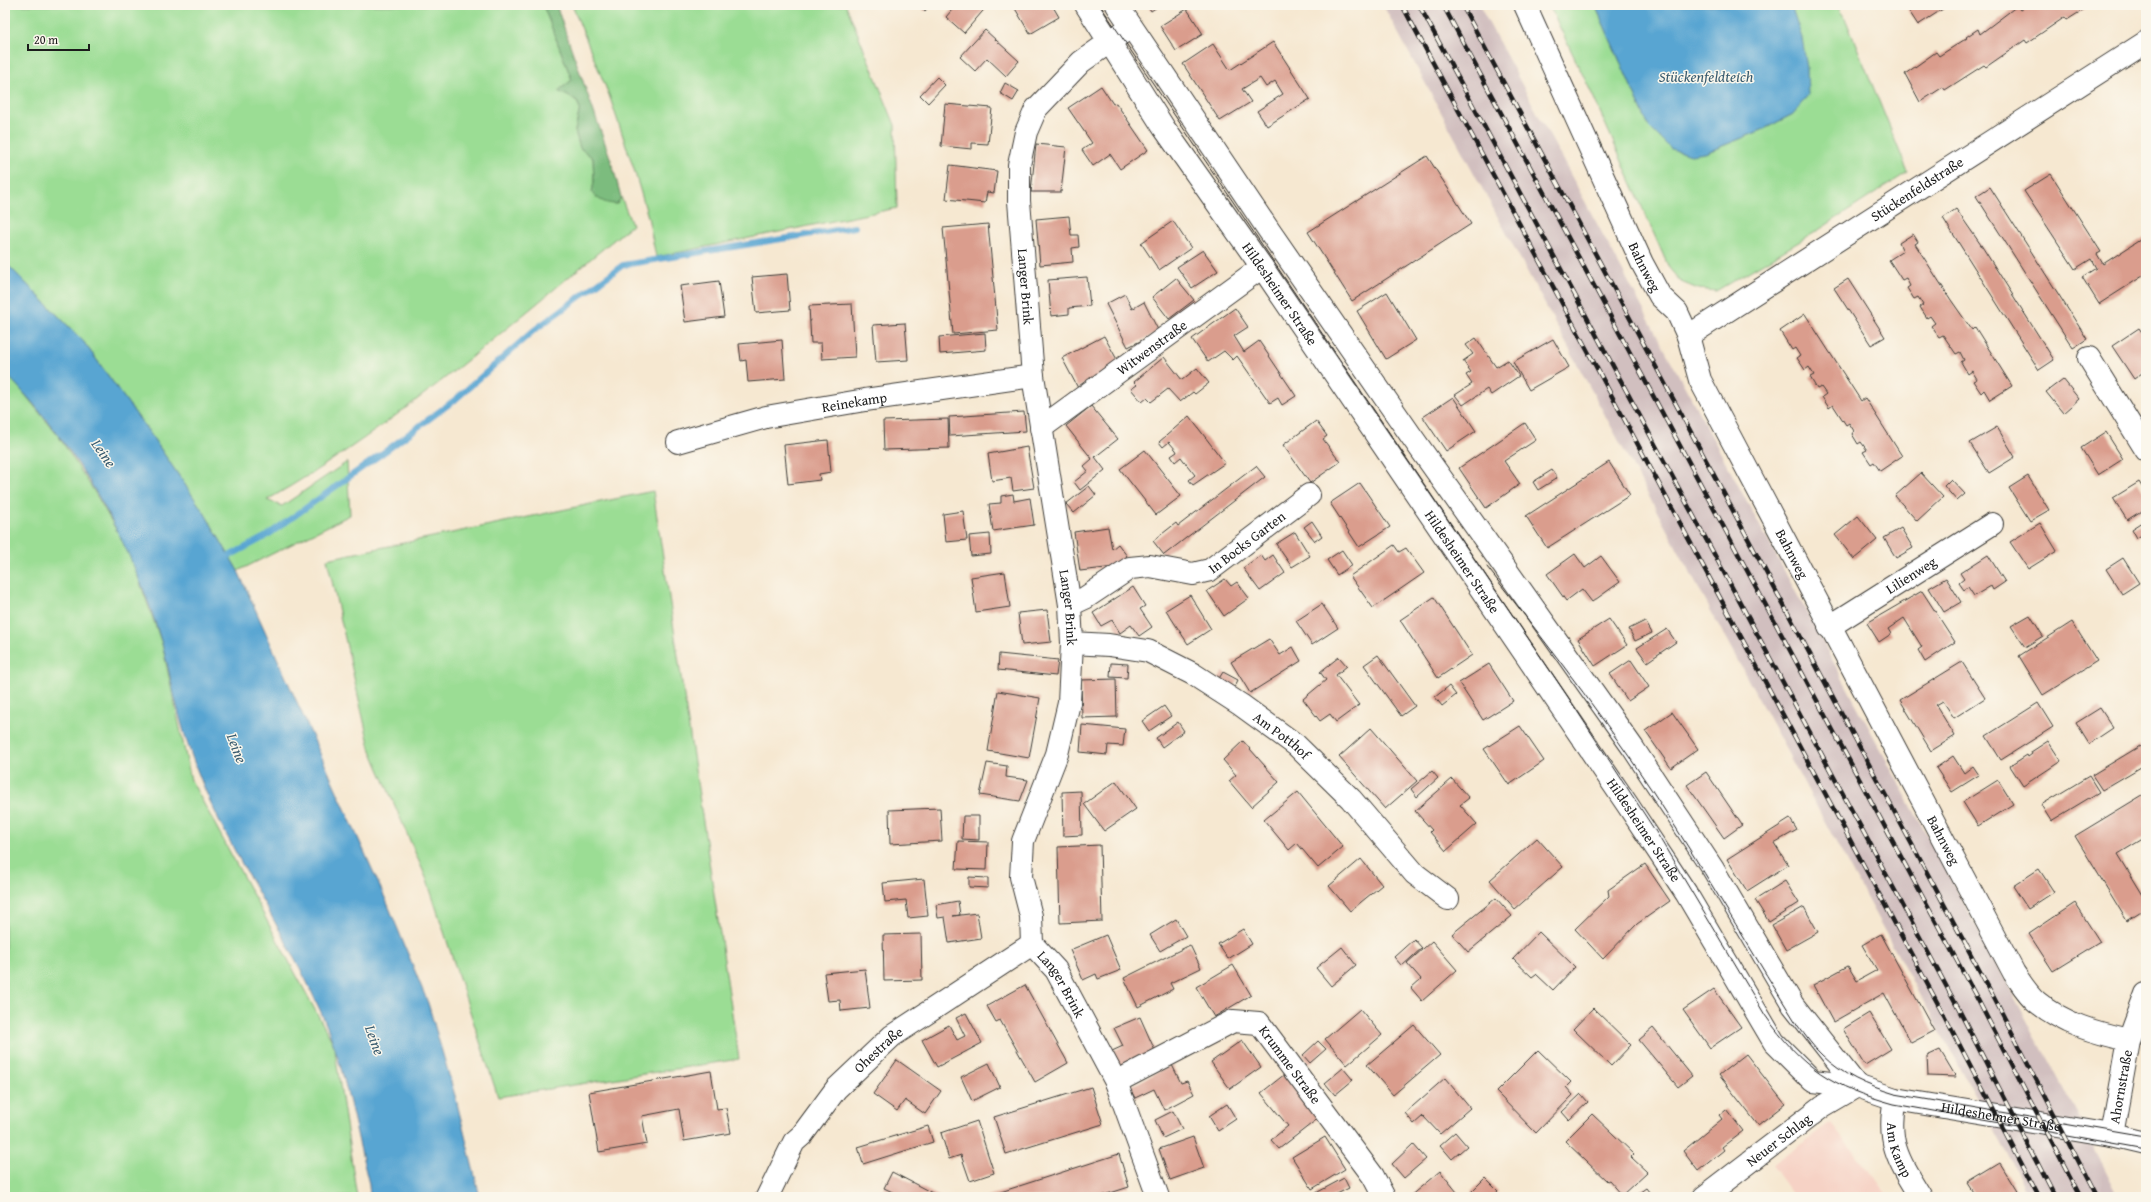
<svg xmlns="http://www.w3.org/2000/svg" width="2151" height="1202" font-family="'Gentium Book Plus',serif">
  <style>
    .built { fill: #f6d2c5 }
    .industrial { fill: #d1bfbf }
    .green { fill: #9bdd94; stroke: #5c7c58 }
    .forest { fill: #7cbc7e; stroke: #4c6c4d }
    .water { fill: #59a5d2; stroke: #3a6077 }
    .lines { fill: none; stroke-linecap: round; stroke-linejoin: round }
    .stream { stroke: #59a5d2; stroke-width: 6 }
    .building { fill: #da9d8d }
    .minor-casing { stroke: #3d3b37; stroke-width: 24 }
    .minor { stroke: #fff; stroke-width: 22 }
    .tram { stroke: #1c1c1c; stroke-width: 1 }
    .rail-casing { stroke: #1c1c1c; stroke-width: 4.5 }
    .rail { stroke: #fbf7ec; stroke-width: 3; stroke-dasharray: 9; stroke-linecap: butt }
    .labels { text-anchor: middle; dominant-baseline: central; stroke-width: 3; stroke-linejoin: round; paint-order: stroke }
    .street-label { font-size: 14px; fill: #1c1c1c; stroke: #fbf7ec }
    .water-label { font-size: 15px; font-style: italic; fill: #375a6e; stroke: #fbf7ec }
  </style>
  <rect width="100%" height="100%" fill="#fbf7ec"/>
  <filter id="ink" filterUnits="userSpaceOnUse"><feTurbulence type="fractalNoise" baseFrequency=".025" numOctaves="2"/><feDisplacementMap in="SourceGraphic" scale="8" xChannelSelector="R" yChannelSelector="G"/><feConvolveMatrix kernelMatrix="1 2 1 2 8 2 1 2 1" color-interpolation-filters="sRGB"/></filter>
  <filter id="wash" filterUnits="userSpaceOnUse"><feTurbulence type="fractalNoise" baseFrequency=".012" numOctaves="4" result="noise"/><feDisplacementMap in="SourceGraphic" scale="16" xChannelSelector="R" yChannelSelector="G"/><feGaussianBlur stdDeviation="0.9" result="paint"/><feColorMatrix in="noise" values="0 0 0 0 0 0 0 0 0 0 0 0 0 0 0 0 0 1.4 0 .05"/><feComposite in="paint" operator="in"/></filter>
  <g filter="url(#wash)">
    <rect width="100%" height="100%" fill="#f6e8d1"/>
    <!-- built -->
    <path class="built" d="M1831 1123 1890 1197H1795L1772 1165Z"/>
    <!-- industrial -->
    <path class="industrial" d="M1383 5H1479L2080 1119 2119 1197H2029L2007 1153 1857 881Z"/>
    <!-- green -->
    <path class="green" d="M5 5H543L572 80 558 91 576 100 580 108 575 131 580 148 593 158 594 181 592 193 617 204 621 197 632 225C514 321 399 425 267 500L282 506 347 462 350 515 238 571 205 514 149 432 83 341 5 262Z
      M572 5H846L895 125 897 208 656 257 648 217 633 166 609 95Z
      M1549 5H1595L1649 127 1705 153 1762 130 1793 114 1791 5H1836L1845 18 1908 172 1814 233 1716 291 1698 289 1681 282 1669 268 1593 96Z
      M5 373 18 386 59 437 94 491 129 552 162 644 191 780 334 1045 357 1197H5Z
      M653 491 739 1059 498 1097 427 880 370 748 327 559Z"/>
    <!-- forest -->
    <path class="forest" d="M543 5H556L612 163 621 197 617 204C606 204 600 201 592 193L594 181 593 158 580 148 575 131 580 108 576 100 558 91 572 80Z"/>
    <!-- water -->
    <path class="water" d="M1595 5H1791L1802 38 1807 68 1808 95 1793 114 1762 130 1705 153 1691 155 1671 149 1649 127Z
      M5 262 83 341 149 432 205 514 238 571 386 900 428 1003 456 1099 480 1197H370L369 1184C354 1126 345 1065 320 1010 288 937 242 872 209 799 198 774 187 745 180 718 173 694 169 668 162 644 134 547 77 445 5 373Z"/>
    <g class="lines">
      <!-- stream -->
      <path class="stream" d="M229 556 265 537 387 450 456 399 533 331 623 265 855 227"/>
    </g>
    <g id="blocks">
      <!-- building -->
      <path class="building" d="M918 5H931L925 11Z
        M956 5H988L964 33 946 17Z
        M1013 5H1052L1059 17 1030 34Z
        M1147 5H1160L1151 11Z
        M1905 5H1949L1918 25Z
        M2025 5H2086V8L2067 20 2065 17 2027 43 2025 40 1986 67 1984 65 1945 90 1943 87 1920 102 1905 74 1936 52 1939 56 1967 38 1966 37 1978 29 1980 34 2017 6 2020 10 2026 6Z
        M1187 9 1203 34 1176 51 1160 26Z
        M985 30 1019 61 1006 76 987 58 975 71 960 57Z
        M1273 42 1310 99 1267 126 1257 111 1283 94 1275 81 1266 87 1260 78 1242 89 1251 102 1220 121 1183 64 1213 44 1230 70Z
        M937 77 945 85 928 103 920 95Z
        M1005 83 1019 91 1013 101 1000 93Z
        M1101 86 1113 104 1116 103 1148 150 1120 169 1110 154 1093 166 1082 150 1092 143 1068 108Z
        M945 104 992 108 988 144 972 143V149L941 146Z
        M1036 144 1066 147 1061 192H1031Z
        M1427 156 1471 224 1352 301 1308 232Z
        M950 165 997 171 994 193 987 192 985 203 946 199Z
        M2051 174 2101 252 2097 254 2103 264 2146 236V274L2099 304 2082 277 2096 268 2091 259 2075 269 2024 191Z
        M1990 187 2087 339 2073 348 1976 196Z
        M1956 209 1981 245 2054 360 2039 370 1943 218Z
        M1069 216 1071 235H1078L1079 247 1072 248 1073 262 1040 265 1036 219Z
        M1173 221 1191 248 1159 270 1141 243Z
        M988 224 998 330 953 334 943 228Z
        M1913 234 1918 242 1915 244 1951 300 1972 330 1975 327 2012 386 1990 400 1984 390 1981 393 1973 381 1977 379 1972 371 1968 374 1961 362 1964 360 1960 352 1956 354 1943 335 1939 337 1931 326 1935 323 1930 316 1927 318 1920 307 1923 305 1918 297 1914 299 1907 288 1910 286 1906 278 1902 280 1889 260 1903 251 1899 243Z
        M1203 250 1218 271 1192 288 1177 267Z
        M787 274 790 310 756 313 752 277Z
        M1087 277 1090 306 1069 308V314L1051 316 1048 280Z
        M1176 278 1194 300 1169 319 1152 297Z
        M1848 279 1885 337 1871 345 1834 288Z
        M719 281 724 317 685 322 680 286Z
        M1387 292 1416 340 1386 359 1357 311Z
        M1125 294 1132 309 1144 302 1159 332 1128 347 1106 304Z
        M852 304 855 357 822 359 821 343H811L809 306Z
        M1235 308 1248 327 1234 336 1244 352 1259 341 1296 396 1282 405 1278 398 1270 403 1237 356 1233 360 1224 351 1208 362 1192 339Z
        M1805 314 1861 401 1865 398 1902 456 1880 471 1874 462 1871 464 1863 452 1867 450 1861 442 1858 444 1852 434 1854 431 1849 423 1846 425 1833 405 1829 408 1822 397 1826 394 1821 387 1817 389 1810 377 1814 375 1809 367 1805 370 1797 358 1800 356 1795 348 1792 350 1780 331Z
        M905 323 908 360 876 362 873 325Z
        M2139 328 2146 338V370L2134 379 2112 346Z
        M985 333 986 350 940 354 939 337Z
        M1104 336 1120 365 1078 388 1062 358Z
        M1476 338 1496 367 1508 360 1519 376 1491 395 1487 389 1463 405 1455 395 1472 384 1466 375 1471 372 1463 361 1473 354 1466 345Z
        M1553 339 1569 367 1529 390 1513 362Z
        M782 340 785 379 748 382 746 360 741 361 739 344Z
        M1164 357 1182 380 1197 368 1209 383 1195 394 1193 392 1180 402 1168 389 1151 402 1147 398 1142 402 1131 389 1137 385 1134 382Z
        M2063 379 2079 399 2063 413 2046 392Z
        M1453 397 1476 431 1446 451 1423 417Z
        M1091 406 1118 439 1095 457 1105 470 1080 490 1074 482 1088 471 1084 466 1092 459 1066 426Z
        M1024 412 1026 431 950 436 949 417Z
        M1189 416 1225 463 1193 485 1189 480 1195 475 1187 465 1181 457 1175 462 1171 456 1177 452 1176 450 1169 442 1163 447 1159 442Z
        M948 419 949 448 884 450 883 421Z
        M1316 421 1327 436 1323 439 1340 462 1310 483 1283 445Z
        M1525 423 1536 440 1504 461 1520 484 1486 508 1459 468Z
        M1997 427 2015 457 1989 473 1970 443Z
        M2106 432 2123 459 2098 475 2081 448Z
        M828 440 831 472 819 474 820 480 788 484 784 445Z
        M1027 447 1034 488 1013 491 1011 478 992 481 988 454Z
        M1145 450 1181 496 1156 515 1120 469Z
        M1609 462 1630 495 1547 548 1526 516Z
        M1256 466 1265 477 1164 555 1153 541 1176 523 1178 526Z
        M1552 470 1557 478 1538 490 1533 482Z
        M1921 473 1943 497 1917 521 1895 496Z
        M2028 476 2049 510 2030 521 2009 488Z
        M1951 479 1965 494 1957 501 1944 486Z
        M2139 482 2146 493V508L2127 520 2113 498Z
        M1360 483 1390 527 1359 547 1330 503Z
        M1089 486 1096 495 1074 513 1066 504Z
        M1013 494 1014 501 1030 498 1034 525 993 531 989 504 1001 503V496Z
        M963 511 967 540 946 542 943 514Z
        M1858 516 1877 540 1854 559 1835 535Z
        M2146 520V532L2137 538 2132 529Z
        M1312 521 1322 536 1315 541 1304 527Z
        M2040 523 2057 551 2028 569 2010 542Z
        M1108 527 1112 549 1118 544 1127 556 1114 567 1080 571 1074 532Z
        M1901 528 1913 548 1896 558 1884 538Z
        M1295 532 1310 556 1292 567 1276 544Z
        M990 534 991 554 971 556 969 536Z
        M1394 545 1399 552 1406 548 1424 573 1373 608 1350 576Z
        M1342 550 1352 565 1337 575 1327 560Z
        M1575 554 1585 568 1601 556 1620 582 1592 602 1582 589 1566 601 1547 574Z
        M1261 555 1265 561 1273 555 1285 573 1260 591 1243 568Z
        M1988 555 2005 582 1993 590 1991 586 1974 596 1968 587 1964 590 1959 583 1964 579 1960 573Z
        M2123 558 2139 583 2122 594 2106 569Z
        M1005 572 1010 607 976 612 971 577Z
        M1946 578 1961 602 1944 612 1929 588Z
        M1225 579 1231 586 1237 582 1249 598 1224 616 1207 591Z
        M1133 587 1145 606 1140 609 1152 627 1139 636 1131 625 1120 633 1112 620 1101 626 1093 613Z
        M1922 591 1955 642 1925 662 1918 650 1922 647 1904 618 1888 629 1891 634 1879 642 1867 623Z
        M1190 595 1211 629 1188 644 1166 610Z
        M1434 597 1472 655 1438 678 1400 620Z
        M1322 604 1338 628 1312 645 1296 621Z
        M1047 610 1051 642 1022 645 1018 613Z
        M2030 615 2043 636 2025 647 2011 626Z
        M1609 619 1627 645 1595 666 1578 639Z
        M1645 621 1652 633 1635 641 1629 629Z
        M2072 622 2097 661 2043 695 2019 656Z
        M1667 629 1676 642 1647 662 1637 648Z
        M1269 639 1280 655 1293 647 1301 661 1250 693 1231 662Z
        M999 654 1058 660 1056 676 998 670Z
        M1378 655 1415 706 1401 716 1364 665Z
        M1339 657 1347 666 1336 675 1359 705 1336 722 1330 714 1320 721 1303 699 1326 680 1320 672Z
        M1631 660 1649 687 1628 701 1610 674Z
        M1962 662 1985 698 1954 718 1943 701 1936 705 1955 736 1931 751 1900 700Z
        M1111 663 1128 664 1127 678 1110 677Z
        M1489 664 1513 701 1483 720 1459 683Z
        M1223 672 1238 680 1234 688 1218 680Z
        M1116 679 1117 717 1082 718 1081 680Z
        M1449 686 1456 695 1442 706 1435 697Z
        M998 691 1040 698 1029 758 988 751Z
        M2038 703 2053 727 2001 760 1986 736Z
        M1164 706 1171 716 1149 731 1142 721Z
        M2100 708 2113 728 2089 744 2076 723Z
        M1672 712 1698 749 1671 768 1645 731Z
        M1178 722 1184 731 1162 747 1156 738Z
        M1082 725 1125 729 1123 746 1108 745 1107 755 1080 752Z
        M1520 726 1544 761 1509 785 1484 749Z
        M1371 728 1417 781 1385 809 1339 757Z
        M1243 741 1279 782 1251 807 1229 781 1236 775 1223 760Z
        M2048 741 2061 761 2023 786 2010 766 2027 755 2028 757 2032 754 2031 752Z
        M2140 746 2146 755V764L2102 790 2092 775Z
        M1953 756 1964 773 1973 766 1979 775 1952 792 1936 768Z
        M987 763 1007 766 1006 777 1028 780 1020 801 980 795Z
        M1432 771 1438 778 1417 797 1411 789Z
        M1706 772 1742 825 1724 838 1687 785Z
        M2089 776 2099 792 2051 821 2041 805Z
        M1452 779 1469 798 1460 805 1477 824 1446 851 1430 832 1432 830 1415 811Z
        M1998 780 2013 804 1978 826 1963 802Z
        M1116 781 1136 809 1104 831 1084 804Z
        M1081 791 1082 835 1063 836 1062 792Z
        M1298 792 1343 847 1318 868 1297 843 1289 850 1264 820Z
        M2146 793V837L2118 854 2146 900V909L2127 921 2075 836Z
        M940 808 942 841 890 844 889 810Z
        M963 816H979V840L962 839Z
        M1790 819 1797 830 1774 843 1788 865 1747 891 1727 859Z
        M1537 838 1563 867 1515 909 1490 880Z
        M958 841 988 842 987 870 956 869Z
        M1100 845 1102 921 1060 923 1058 847Z
        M1361 859 1382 885 1350 911 1329 886Z
        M1645 864 1670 901 1637 924 1603 959 1575 929 1609 896 1608 890Z
        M2039 869 2054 892 2028 909 2013 886Z
        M969 877 988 878V888L969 887Z
        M924 879 928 916 908 918 906 900 885 902 883 883Z
        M1785 881 1799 903 1769 922 1755 900Z
        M1496 898 1512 916 1468 952 1452 934Z
        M958 901 960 915 953 916 977 913 981 938 949 943 945 917 938 918 936 905Z
        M2075 903 2100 942 2053 971 2029 934Z
        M1804 907 1818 932 1786 950 1772 925Z
        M1176 919 1186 936 1160 951 1150 935Z
        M1243 929 1252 944 1228 959 1218 944Z
        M1539 932 1575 967 1553 990 1536 974 1532 977 1513 959Z
        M921 934 922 980 884 981 883 935Z
        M1881 934 1934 1031 1911 1043 1884 993 1833 1022 1813 985 1848 966 1857 981 1877 970 1862 945Z
        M1106 935 1121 970 1098 979 1096 974 1083 980 1070 950Z
        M1414 939 1422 948 1402 966 1394 957Z
        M1432 941 1457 970 1422 1001 1411 988 1421 979 1407 963Z
        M1190 945 1201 968 1170 983 1173 989 1138 1007 1124 978Z
        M1342 947 1356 965 1331 986 1316 968Z
        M1233 965 1251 995 1214 1017 1196 987Z
        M865 969 870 1008 841 1011 840 1000 828 1001 824 973Z
        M1025 985 1068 1063 1035 1082 1000 1020 996 1022 987 1006Z
        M1714 989 1741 1027 1710 1048 1683 1010Z
        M1593 1008 1631 1045 1611 1066 1573 1029Z
        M1360 1009 1382 1035 1347 1065 1325 1039Z
        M966 1013 982 1043 937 1067 922 1040 949 1025 957 1040 965 1036 956 1018Z
        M1869 1013 1891 1049 1865 1065 1843 1029Z
        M1140 1017 1157 1055 1121 1072 1112 1051 1123 1046 1114 1028Z
        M1414 1025 1440 1055 1393 1095 1367 1065Z
        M1653 1028 1692 1076 1678 1087 1639 1040Z
        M1242 1040 1261 1067 1230 1089 1211 1062Z
        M1318 1041 1326 1049 1310 1063 1303 1055Z
        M1538 1050 1571 1082 1566 1087 1573 1095 1536 1133 1496 1092Z
        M1940 1050 1956 1077 1928 1076 1927 1056Z
        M1746 1054 1785 1104 1758 1125 1719 1075Z
        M897 1060 941 1091 925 1114 905 1100 897 1111 873 1094Z
        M989 1063 1000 1087 972 1101 961 1077Z
        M1172 1065 1181 1083 1187 1081 1194 1094 1164 1110 1154 1089 1135 1098 1129 1087Z
        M1343 1068 1353 1080 1335 1095 1325 1083Z
        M711 1071 717 1109 726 1108 731 1133 684 1141 679 1109 642 1116 647 1144 599 1152 589 1092Z
        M1285 1074 1320 1117 1279 1149 1271 1140 1288 1126 1261 1093Z
        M1445 1078 1470 1108 1440 1134 1423 1116 1414 1124 1405 1113Z
        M1091 1087 1103 1124 1006 1154 994 1117Z
        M1581 1094 1588 1102 1569 1120 1562 1112Z
        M1227 1104 1236 1119 1218 1131 1209 1116Z
        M1726 1109 1743 1131 1722 1147 1724 1150 1698 1171 1683 1151 1722 1119 1719 1115Z
        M1173 1111 1182 1129 1163 1138 1155 1120Z
        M1592 1114 1634 1154 1631 1157 1647 1172 1622 1195 1609 1180 1607 1181 1565 1141Z
        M977 1121 994 1173 970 1181 961 1155 949 1159 941 1133Z
        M928 1126 933 1142 863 1164 858 1147Z
        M1455 1132 1467 1146 1452 1159 1440 1145Z
        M1193 1137 1204 1168 1170 1180 1159 1149Z
        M1325 1137 1345 1169 1312 1189 1292 1157Z
        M1413 1144 1426 1159 1404 1178 1392 1164Z
        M1119 1154 1129 1187 1098 1197H985Z
        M2000 1163 2019 1194 2014 1197H1976L1967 1183Z
        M1440 1171 1461 1197H1409Z
        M892 1172 940 1197H903L884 1188Z
        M1344 1178 1349 1188 1331 1197H1318L1316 1193Z
        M1485 1178 1498 1191 1492 1197H1476L1471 1192Z
        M1646 1188 1653 1197H1633Z"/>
    </g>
  </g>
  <g filter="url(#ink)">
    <use href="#blocks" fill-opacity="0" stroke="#3d3b37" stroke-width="1"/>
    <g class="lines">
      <defs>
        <g id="minor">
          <path id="s1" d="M1086 5 1164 128 1262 267 1627 804 1686 893 1774 1042 1813 1081 1857 1086 1895 1099 2112 1135 2146 1143"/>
          <path d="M1117 5 1268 229 1412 437 1633 748 1713 869 1793 1005 1857 1086"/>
          <path id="s2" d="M1525 5 1642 263 1660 296 1677 312 1688 336 1700 380 2014 973C2021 983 2028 995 2037 1002 2064 1024 2096 1033 2129 1040"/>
          <path id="s3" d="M1122 33 1081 62 1036 109 1026 132 1019 165V201L1033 376 1070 605 1072 643 1069 703 1057 754 1023 841 1021 877 1031 916 1032 944 1056 970 1116 1082 1158 1197"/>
          <path id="s4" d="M1688 336 2146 42"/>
          <path d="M2089 358 2146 450"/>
          <path id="s5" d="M1041 428 1262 267"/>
          <path id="s6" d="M678 442 766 417 865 400 1033 376"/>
          <path id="s7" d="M1070 605 1085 598 1130 568 1150 566 1193 574 1210 570 1309 495"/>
          <path id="s8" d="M1829 627 1992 524"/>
          <path id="s9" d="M1072 643 1109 645 1148 651 1193 674 1241 705 1296 745 1351 799 1415 874 1448 899"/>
          <path id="s10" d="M1116 1082 1233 1021 1259 1023 1373 1176 1384 1197"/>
          <path id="s11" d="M1895 1099C1886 1143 1899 1161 1921 1197"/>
          <path id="s12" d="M2112 1135 2129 1040 2146 994"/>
          <path id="s13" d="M767 1197 794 1142 802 1135 836 1089 892 1036 1032 944"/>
          <path id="s14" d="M1704 1197 1823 1106 1857 1086"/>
        </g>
      </defs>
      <!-- minor casing -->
      <use href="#minor" class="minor-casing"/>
      <!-- minor -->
      <use href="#minor" class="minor"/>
      <!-- tram -->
      <path class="tram" d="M1100 5 1568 697 1656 832 1765 1015C1802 1068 1833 1087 1894 1104L2146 1149
        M1487 567C1552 650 1617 734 1673 823 1716 890 1756 959 1798 1026 1806 1036 1813 1047 1822 1055 1842 1075 1868 1086 1895 1094L2146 1137"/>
      <defs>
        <path id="rail" d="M1402 5 1944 1015 2039 1197
          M1419 5 1958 1008 2055 1197
          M1443 5 1978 1000 2080 1197
          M1462 5 1991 992 2097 1197"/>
      </defs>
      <!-- rail casing -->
      <use href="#rail" class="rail-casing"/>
      <!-- rail -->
      <use href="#rail" class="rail"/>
    </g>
  </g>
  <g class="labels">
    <!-- street labels -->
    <g class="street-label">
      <text stroke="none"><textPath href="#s4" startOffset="272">Stückenfeldstraße</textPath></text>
      <text stroke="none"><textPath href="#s2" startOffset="288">Bahnweg</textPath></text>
      <text stroke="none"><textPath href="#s3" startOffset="296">Langer Brink</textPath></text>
      <text stroke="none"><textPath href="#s1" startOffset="348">Hildesheimer Straße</textPath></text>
      <text stroke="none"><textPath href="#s5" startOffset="137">Witwenstraße</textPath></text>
      <text stroke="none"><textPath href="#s6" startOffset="181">Reinekamp</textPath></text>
      <text stroke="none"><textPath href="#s7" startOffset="198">In Bocks Garten</textPath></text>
      <text stroke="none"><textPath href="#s2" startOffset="613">Bahnweg</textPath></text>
      <text stroke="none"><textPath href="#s1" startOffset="672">Hildesheimer Straße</textPath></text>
      <text stroke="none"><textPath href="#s8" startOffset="97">Lilienweg</textPath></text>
      <text stroke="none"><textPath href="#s3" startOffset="620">Langer Brink</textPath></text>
      <text stroke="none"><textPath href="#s9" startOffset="235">Am Potthof</textPath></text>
      <text stroke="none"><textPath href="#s1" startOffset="996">Hildesheimer Straße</textPath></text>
      <text stroke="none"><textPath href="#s2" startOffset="937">Bahnweg</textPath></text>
      <text stroke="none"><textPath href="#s3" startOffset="1016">Langer Brink</textPath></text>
      <text stroke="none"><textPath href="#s13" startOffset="187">Ohestraße</textPath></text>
      <text stroke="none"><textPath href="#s10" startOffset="210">Krumme Straße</textPath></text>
      <text stroke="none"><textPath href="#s12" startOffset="49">Ahornstraße</textPath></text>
      <text stroke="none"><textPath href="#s1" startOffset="1492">Hildesheimer Straße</textPath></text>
      <text stroke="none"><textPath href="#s14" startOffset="94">Neuer Schlag</textPath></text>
      <text stroke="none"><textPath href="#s11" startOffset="52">Am Kamp</textPath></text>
    </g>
    <!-- water labels -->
    <g class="water-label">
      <text x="1706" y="76">Stückenfeldteich</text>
      <text transform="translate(104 453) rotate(55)">Leine</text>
      <text transform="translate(237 748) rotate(69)">Leine</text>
      <text transform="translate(375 1040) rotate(70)">Leine</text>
    </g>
  </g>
  <!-- margin -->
  <rect width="2151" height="1202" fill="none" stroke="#fbf7ec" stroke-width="20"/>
  <!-- scale -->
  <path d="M28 44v6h61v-6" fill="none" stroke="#1c1c1c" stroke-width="2"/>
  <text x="34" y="44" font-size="12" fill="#1c1c1c" stroke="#fbf7ec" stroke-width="3" paint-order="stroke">20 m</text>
</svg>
